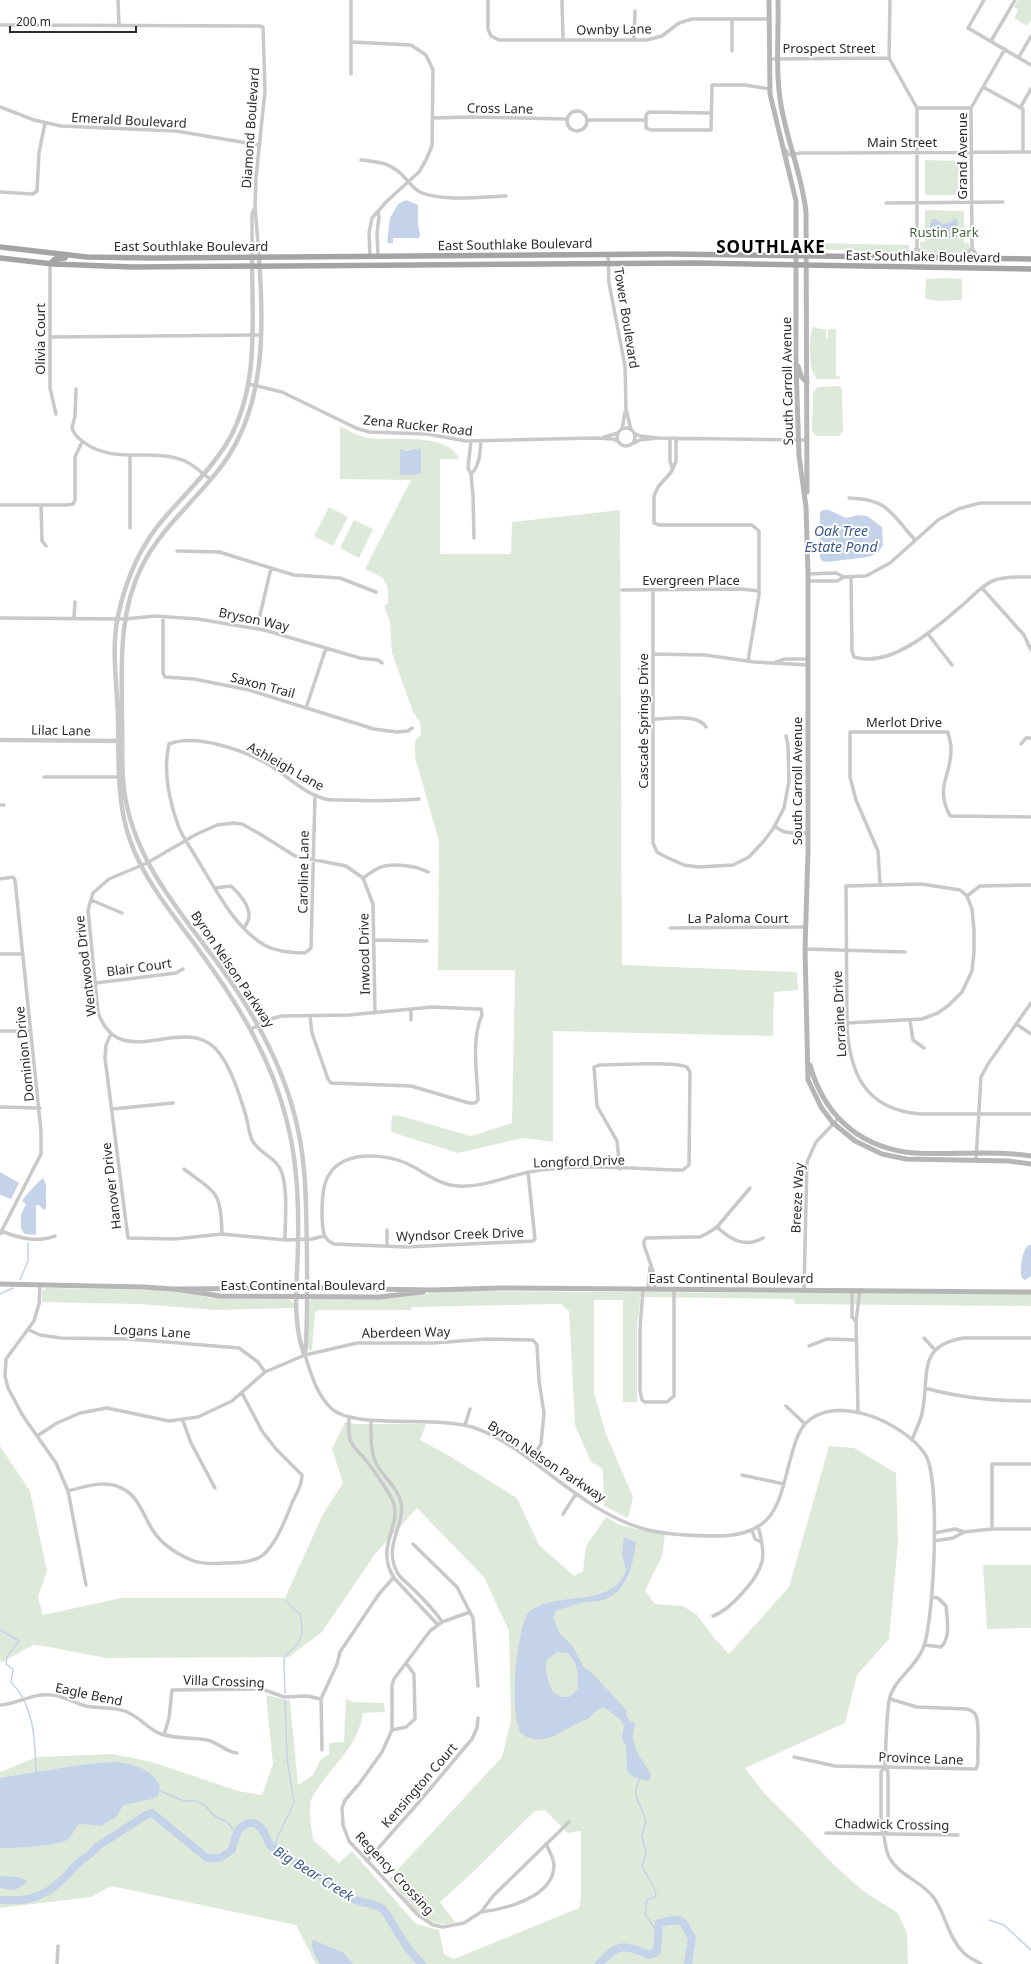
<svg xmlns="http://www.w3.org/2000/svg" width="1031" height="1964" font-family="'Noto Sans',sans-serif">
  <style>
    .green { fill: #deead9; fill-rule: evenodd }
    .water { fill: #c4d2ea; fill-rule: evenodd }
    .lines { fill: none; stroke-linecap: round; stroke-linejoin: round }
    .stream { stroke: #c4d2ea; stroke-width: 1.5 }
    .river { stroke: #c4d2ea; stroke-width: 8 }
    .minor { stroke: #c9c9c9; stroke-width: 3.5 }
    .tertiary { stroke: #c9c9c9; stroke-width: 4.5 }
    .secondary { stroke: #b6b6b6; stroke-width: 5 }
    .primary { stroke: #a4a4a4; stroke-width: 5.5 }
    .labels { text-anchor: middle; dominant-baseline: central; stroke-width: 4; stroke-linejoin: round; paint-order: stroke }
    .street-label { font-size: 13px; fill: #2c2c2c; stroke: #fff }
    .park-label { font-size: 13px; fill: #44663a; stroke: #fff }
    .water-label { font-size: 14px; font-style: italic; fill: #3b5a8c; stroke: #fff }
    .district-label { font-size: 17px; font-weight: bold; letter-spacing: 1px; fill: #000; stroke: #fff }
  </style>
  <rect width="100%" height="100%" fill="#fff"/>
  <!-- green -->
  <path class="green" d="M1018 0H1031V20L1027 26 1014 18 1018 10 1014 7Z
    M925 160 964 161V195H925Z
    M925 210 964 211V243H969V251L962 254H927C921 252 920 248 920 242H925Z
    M814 243 909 245V250L913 251 908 253 814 249Z
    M945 278 962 279V300L941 301 925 299 926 279Z
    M814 326 819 329H826V338H828V329H836V375L840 377V379H817C816 377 813 374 812 371 810 363 808 331 814 326Z
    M817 387 839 386 842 389 843 431 839 436H816L812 431 813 393Z
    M340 426C349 431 358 436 368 438 391 441 449 432 459 459H440V554H511L512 522 620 510 622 965 797 972 798 990 774 992 773 1036 553 1031V1142L523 1138 458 1153 391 1132 392 1115 401 1116 471 1136 512 1123 515 970H438L439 841 415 757V741L421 734 420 722 413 712 392 653 390 622 384 606 388 603C389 580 385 578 365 569L411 480 340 479ZM419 448 400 475V450L401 449 406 451Z
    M329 507 348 517 333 546 314 536Z
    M354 520 373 529 359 558 340 548Z
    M46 1288 167 1290 213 1298 289 1299 294 1303V1308L216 1310 139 1304 42 1302V1291Z
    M445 1291 1031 1294V1306L795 1304 794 1299 640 1297 639 1314 637 1324V1402H623V1300H594V1393L606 1434 633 1497 628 1518 604 1506 603 1469 591 1462 575 1425 569 1311 561 1304 412 1307 411 1310H318L315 1313 312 1349 311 1351 307 1348 308 1301 312 1299C357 1300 401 1299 445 1291Z
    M345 1422 356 1424H426L420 1440 451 1457 517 1498 539 1545 574 1576 583 1571 586 1546 606 1517 620 1525 665 1535 662 1556 645 1591 655 1604 683 1606 697 1615 715 1639 729 1654 789 1587 829 1446 854 1448 896 1473 898 1542 889 1639 857 1675 845 1723 745 1768 764 1793 799 1828 833 1864 863 1891 898 1913 907 1933 908 1964H316L296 1925 111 1886 91 1897 0 1908V1772L37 1757 112 1754 152 1762 238 1791 262 1795 273 1764 266 1695 290 1701 298 1785 313 1775 320 1760 329 1754V1743L344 1742 346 1699 353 1702 384 1703 385 1712 363 1713C357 1747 339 1758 321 1784 318 1789 313 1795 311 1800 308 1812 312 1828 313 1840L339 1863 352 1851 416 1924 439 1930 444 1954 454 1959 579 1908 581 1898V1831L568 1833 545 1810 535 1811 471 1874 440 1902 455 1922C425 1933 406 1898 389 1879L502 1757 511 1720 509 1631 484 1577 417 1508 375 1554 322 1632 289 1657 106 1658 49 1647 33 1645 1 1663 0 1659V1446L30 1491 47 1571 38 1597 43 1615 121 1598H285L323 1514 343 1483 332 1449Z
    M983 1565H1031V1628L987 1629Z"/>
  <!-- water -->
  <path class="water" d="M406 200 418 205C418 216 417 224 420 235L419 238H393V243H387L390 218 398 204Z
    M955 218 958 221 957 227 958 235 956 239 942 237 935 240 930 238V224L932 219H935L943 224 951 222Z
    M420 448 421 449V473L414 475H400V450L401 449 406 451Z
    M823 510H829L846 518 858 515 867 516 882 527 883 545 878 553 868 557 827 562 822 561 820 558V512Z
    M0 1172 19 1183 11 1199 0 1195Z
    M43 1178 46 1184V1208L44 1210 39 1205H36V1235L25 1234 21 1229V1215L26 1204 22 1201C23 1198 40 1180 43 1178Z
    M1028 1245H1031V1276L1025 1280 1022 1278C1019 1270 1022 1252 1028 1245Z
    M624 1537 636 1542C634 1562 627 1591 606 1599 599 1602 592 1601 585 1602 576 1603 567 1608 558 1610L555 1612 554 1619 560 1634 572 1645 583 1666 593 1674 627 1711 626 1715 630 1721 636 1723C627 1743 641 1758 651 1774L650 1781 633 1777 627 1771 626 1746 622 1738 624 1726 620 1719 605 1708C595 1708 595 1714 588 1719 586 1720 584 1720 582 1721 564 1729 540 1751 520 1732 510 1708 515 1636 528 1613 557 1588 611 1611 626 1570L622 1555ZM557 1652 568 1653C577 1663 580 1676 577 1690L569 1697H562L553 1692C548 1683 545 1671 546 1661Z
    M113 1762C132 1763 153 1769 160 1787L158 1796 152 1799 123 1805 117 1816 101 1826 85 1824 78 1825C73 1830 73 1836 67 1840 59 1845 11 1849 0 1848V1778L87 1764Z
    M0 1876 19 1877 27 1881 26 1884 14 1890 0 1888Z
    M313 1940 344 1953 353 1964H320C316 1956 310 1949 313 1940Z"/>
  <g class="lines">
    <!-- stream -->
    <path class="stream" d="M20 1280 28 1261V1243
      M0 1294 13 1288
      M0 1630 19 1641 7 1657 6 1664 13 1669 11 1682C35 1706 35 1742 36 1773
      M285 1693 284 1659C286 1653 290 1651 295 1647 305 1637 302 1627 300 1614L286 1602
      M640 1778 636 1788V1796L646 1821 642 1836 646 1854 642 1866 656 1892 655 1897 647 1900 645 1914 657 1932
      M160 1791 184 1801H197L203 1804 216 1817 227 1822 234 1830 235 1836
      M275 1849 277 1838 294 1803 287 1757 285 1700
      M989 1920 1004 1925 1031 1950"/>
    <!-- river -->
    <path class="river" d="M91 1853 98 1846 146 1815 152 1813 207 1858H220L232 1850C234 1840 238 1822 252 1823 264 1824 265 1839 271 1846 273 1848 276 1850 278 1852 293 1862 309 1869 324 1878 334 1884 343 1894 354 1899 363 1904 374 1903 383 1909 396 1927 405 1949 422 1964
      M0 1900C29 1902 45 1897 65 1877 72 1870 78 1862 86 1857
      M599 1964C618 1943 624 1944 649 1955L657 1952 659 1923 675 1920 683 1922 692 1938 688 1964"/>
    <!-- minor -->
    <path class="minor" d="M118 0 119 25
      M488 0V29L491 36 499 40H647L662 36 679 23 692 19H769
      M562 0 563 40
      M890 0 889 58 917 108V248L925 256
      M984 0 968 28 1031 65
      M0 25 259 26 263 27 265 91 256 177 255 206 259 257
      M634 40 635 11
      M991 41 1015 0
      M351 42 411 45 426 55 433 70 432 146 426 160 419 172 387 201 372 218 369 233 370 256
      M732 51V19
      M1019 57 1031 36
      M769 59 889 58
      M351 74V0
      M983 87 1023 109V152
      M0 107 34 120 61 126 176 131 259 145
      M917 108H971
      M1020 108 1031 89
      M567 121a10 10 0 1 1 20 0a10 10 0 1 1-20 0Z
      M433 118 472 117 567 119
      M587 120H646V128L651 130H711L712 85H745L770 89
      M646 120V115L649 112 711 113
      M785 149 789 155 800 153H832L1031 152
      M361 160C380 162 392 163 405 178 410 183 414 189 420 192 442 202 482 197 506 196
      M0 192 33 194 37 191 39 153 45 123
      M886 203 1003 202
      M378 212 379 217 377 233 378 256
      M608 254 609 283 625 366 626 409 631 430
      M908 256 917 248
      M252 257V214L255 207
      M963 258 972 248
      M979 258 972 248 971 108 1005 49
      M50 264V388L56 414
      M50 337 260 335
      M249 384 282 392 356 428 369 432 427 434 466 441 595 438 613 439 619 442
      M76 389 75 416 72 428C75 437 83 442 91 447 123 462 146 450 176 458 190 461 199 471 210 479
      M617 437a9 9 0 1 1 18 0a9 9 0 1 1-18 0Z
      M622 429 625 412
      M634 433 640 436 658 438 806 440
      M604 437 618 433
      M670 438V461L672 468
      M676 438V461L672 471 658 487 654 496V523L659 525H752L759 531V595L748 661
      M471 441 468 468 471 474 473 496 474 538
      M634 443 640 440 657 438
      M471 474C480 466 480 452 481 441
      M849 498C889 499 891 514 915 540
      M0 505H67L73 504 75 500V457L82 442
      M41 505 42 541 46 546
      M130 528V456
      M177 551 219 552 294 575 340 578 376 592
      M808 574 836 573 844 577 866 576 890 563 938 520 958 509 980 503H1031
      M851 577 852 651 854 657C893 669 939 625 966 602 974 595 983 584 995 580 1006 576 1019 577 1031 577
      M808 581H837L844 577
      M982 588 1024 635 1031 650
      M622 590 742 589 759 591
      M653 590V843L657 852 666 857 684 865 698 867 733 865 749 857 763 842 773 829 784 808 789 781 788 745 786 736
      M163 617V673L165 677 194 679 249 690 374 729 397 732 408 731 412 728
      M0 618 125 619 155 616 198 619 264 630 360 658 378 660 382 663
      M74 618 75 602
      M257 628 271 568
      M928 634 952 665
      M653 654 705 655 754 662 808 665
      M776 662 785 659H808
      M306 708 326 648
      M653 719C668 719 698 713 706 727
      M1021 744 1026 738H1031
      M44 777H120
      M315 795 311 948 305 953C291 953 277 952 264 945 233 926 216 889 197 859 191 848 182 837 178 825 169 800 163 770 169 744 197 733 246 751 271 766 287 776 303 792 322 798 330 801 339 800 346 800 371 801 395 801 419 799
      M0 805H4
      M775 826C784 835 796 833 808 833
      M363 878C368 875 373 870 379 868 391 862 417 866 428 872
      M0 879 13 877 15 880 41 1131V1154L0 1234
      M880 885 878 851 856 800 850 777V732H948C949 737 951 743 951 748 952 777 934 785 950 816L1031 817
      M215 888 231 886C238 892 250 906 249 916 249 920 246 925 244 928
      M967 896 980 886 1031 885
      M91 900 122 913
      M670 928 806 927
      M374 940 427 941
      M805 949 905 952
      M0 954H23
      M96 983 176 973 183 969
      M411 1009V1020
      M910 1020 913 1040 924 1048
      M847 1023 922 1019 938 1013 949 1005 962 992 972 971 974 952V930L972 909 967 896 960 890 922 884 846 886 847 1023C849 1073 865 1110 921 1114H1031
      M1016 1024 1031 1034
      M251 1029 270 1019 282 1016 349 1015 432 1007 478 1009H481L482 1015C471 1040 477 1072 478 1100L475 1103H469L411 1086 331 1083 328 1079 312 1033 310 1016
      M0 1031H31
      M111 1034 106 1045 105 1058 128 1238 175 1239 222 1234 285 1240 312 1239 324 1236
      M0 1107 40 1108
      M112 1109 173 1103
      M976 1160 981 1077 988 1064 1031 1003
      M184 1169C217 1194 221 1191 222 1234
      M528 1172 535 1239 533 1241 406 1247 334 1244C321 1239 323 1227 322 1216 322 1194 322 1172 344 1161 364 1152 394 1156 412 1166 427 1174 440 1185 458 1186 486 1188 513 1173 541 1170 588 1164 636 1169 683 1170L689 1165 690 1072 687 1067C673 1061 617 1065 599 1065L594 1067 597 1106 617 1141 620 1169
      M717 1227C731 1240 745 1248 763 1238
      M387 1230V1246
      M1 1231C19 1238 37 1243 55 1236
      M285 1240C285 1218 288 1194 282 1173 277 1157 259 1154 252 1140 249 1133 248 1124 246 1116 240 1096 228 1056 210 1044 175 1020 118 1071 98 1012L88 910 93 893 109 879 147 863 195 835 217 825 233 823 242 824 260 834 295 856 346 866 363 878 373 904 375 1013
      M40 1285 39 1304 34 1321 6 1359 5 1376 8 1388 23 1416 56 1463 68 1491 86 1585
      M643 1289 640 1329V1391L642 1400 645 1402H667L674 1396V1289
      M648 1289 650 1267
      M655 1289 653 1271 644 1245V1241L646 1238 692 1237H700L708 1233 717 1227 750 1188
      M804 1289 807 1162 816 1142 838 1119
      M852 1290V1317L856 1321
      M29 1330 40 1335 61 1338 130 1339 239 1348 258 1362 265 1372
      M924 1338 935 1350
      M809 1346 827 1339 857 1340
      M305 1355C311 1374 317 1396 332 1409 354 1429 438 1416 472 1427 501 1436 528 1458 552 1476 581 1498 612 1521 648 1530 670 1535 696 1536 719 1536 781 1535 779 1496 793 1450 795 1442 799 1432 804 1425 835 1391 904 1423 925 1454 941 1478 934 1616 924 1646 917 1667 893 1679 889 1701 886 1722 886 1745 885 1767L881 1772V1828C886 1837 884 1847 889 1857 899 1876 922 1881 934 1898 946 1915 948 1937 963 1952 967 1957 975 1960 981 1964
      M925 1388C960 1398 994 1401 1031 1401
      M786 1406 805 1424
      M858 1411 856 1321 860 1290
      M349 1418C349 1424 348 1432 350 1439 352 1448 363 1455 368 1463 375 1472 391 1495 394 1504 400 1530 375 1547 394 1578L438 1625
      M371 1420C371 1435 370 1452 377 1465 385 1479 398 1488 401 1503 405 1527 383 1545 397 1572 399 1577 405 1581 409 1585 421 1597 433 1608 442 1622
      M183 1421 191 1443 215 1488
      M465 1425 470 1409
      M37 1436 57 1423 80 1413 107 1408 169 1421 198 1417 232 1401 265 1372 305 1355 357 1343H434L486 1339 533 1340 537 1345 539 1381 544 1413 541 1444 531 1460
      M912 1440C916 1429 922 1419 923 1408 929 1373 918 1345 964 1338H1031
      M742 1475 784 1484
      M68 1491C84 1487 103 1480 119 1487 138 1494 142 1513 152 1529 161 1544 175 1553 191 1560 201 1564 214 1564 224 1563 235 1563 250 1563 260 1557 274 1549 286 1519 292 1503 296 1493 302 1487 302 1475L276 1449 262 1431 242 1393
      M563 1514 576 1494
      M992 1529V1464H1031
      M752 1530 755 1539 761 1542
      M934 1533 955 1529 964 1532
      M934 1541 953 1538 964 1532 992 1529H1031
      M413 1544 457 1587 473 1618 478 1686
      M470 1612 442 1622 430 1631 394 1679 392 1685V1730L382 1752 359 1784 345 1800 342 1808 343 1825 349 1841 418 1915 433 1925 443 1927 464 1923 481 1912 493 1896 569 1822
      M713 1616C730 1610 757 1580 762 1562 764 1552 761 1536 758 1526
      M925 1645 941 1647C951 1638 947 1618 946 1606L938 1598 931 1597
      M0 1705C18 1704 32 1693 51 1695 62 1695 74 1703 86 1706 101 1709 117 1706 131 1714 141 1719 150 1730 161 1734 176 1739 191 1737 207 1740 218 1742 225 1752 237 1753
      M392 1730 406 1727 415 1719 414 1674 406 1663
      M164 1735 169 1718 172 1690 262 1689 284 1697 307 1696 321 1699
      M322 1750 321 1699 337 1664 340 1652 379 1594 394 1577
      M794 1757 835 1766 976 1769 978 1763C977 1753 980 1725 976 1716 975 1712 970 1710 967 1709L917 1707 890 1699
      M826 1833 958 1835
      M885 1833 888 1828V1772L885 1767
      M367 1861 419 1802 472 1739 477 1728 478 1718
      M481 1912C506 1909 554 1897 554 1865 554 1859 549 1850 546 1844
      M57 1964 58 1946"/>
    <!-- tertiary -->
    <path class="tertiary" d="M252 257C252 319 260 388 227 443 210 470 187 492 166 516 140 545 126 578 118 616 111 649 117 684 118 717 119 758 116 801 130 840 144 880 171 912 196 946 234 998 270 1054 286 1118 297 1158 299 1200 298 1242 298 1278 291 1319 304 1354
      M259 257C264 327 266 405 223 464 197 500 162 526 142 566 117 615 122 671 122 724 123 745 121 768 124 789 134 871 197 928 239 994 266 1036 288 1080 298 1130 307 1170 306 1213 307 1254 307 1288 308 1322 305 1355
      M0 740 120 741"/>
    <!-- secondary -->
    <path class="secondary" d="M769 0 770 94 796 201V365L799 456 806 507 808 574V852L805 949 808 1080 821 1107 833 1123 855 1141 882 1154 906 1159 1008 1161 1031 1164
      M778 0C779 35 775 70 781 105 787 141 802 175 806 212L807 492
      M798 366 801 376 807 383
      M810 1065C823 1112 855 1144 905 1152 929 1155 955 1153 979 1153 996 1153 1014 1153 1031 1156
      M0 1284 143 1287 174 1289 220 1296 379 1297 423 1292
      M174 1289 307 1288 432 1290 499 1288 1031 1292"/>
    <!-- primary -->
    <path class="primary" d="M0 247 87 257 152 258 668 254 1031 259
      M0 258 53 264 132 267 696 263 1031 269
      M50 264 55 259 65 258"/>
  </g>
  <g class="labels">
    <!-- street labels -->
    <g class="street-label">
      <text transform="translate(614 29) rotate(-1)">Ownby Lane</text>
      <text x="829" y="48">Prospect Street</text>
      <text transform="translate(500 108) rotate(1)">Cross Lane</text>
      <text transform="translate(129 120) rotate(3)">Emerald Boulevard</text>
      <text transform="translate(250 128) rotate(-86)">Diamond Boulevard</text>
      <text x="902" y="142">Main Street</text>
      <text transform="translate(962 156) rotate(-90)">Grand Avenue</text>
      <text transform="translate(515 244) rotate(-1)">East Southlake Boulevard</text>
      <text x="191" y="246">East Southlake Boulevard</text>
      <text transform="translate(923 256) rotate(1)">East Southlake Boulevard</text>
      <text transform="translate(627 318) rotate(81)">Tower Boulevard</text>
      <text transform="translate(40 339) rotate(-90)">Olivia Court</text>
      <text transform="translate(787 381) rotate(-91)">South Carroll Avenue</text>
      <text transform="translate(418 425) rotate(6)">Zena Rucker Road</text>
      <text x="691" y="580">Evergreen Place</text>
      <text transform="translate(254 619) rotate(12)">Bryson Way</text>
      <text transform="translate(263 685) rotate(15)">Saxon Trail</text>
      <text transform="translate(643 721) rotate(-90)">Cascade Springs Drive</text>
      <text x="904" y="722">Merlot Drive</text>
      <text transform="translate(61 730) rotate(1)">Lilac Lane</text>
      <text transform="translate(286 766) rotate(29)">Ashleigh Lane</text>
      <text transform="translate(797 781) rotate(-90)">South Carroll Avenue</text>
      <text transform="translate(303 872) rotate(-89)">Caroline Lane</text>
      <text x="738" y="918">La Paloma Court</text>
      <text transform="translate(364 954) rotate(-91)">Inwood Drive</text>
      <text transform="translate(85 966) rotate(-97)">Wentwood Drive</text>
      <text transform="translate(139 967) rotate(-8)">Blair Court</text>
      <text transform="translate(233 969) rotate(56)">Byron Nelson Parkway</text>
      <text transform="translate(839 1014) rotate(-93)">Lorraine Drive</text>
      <text transform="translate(24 1054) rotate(-96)">Dominion Drive</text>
      <text transform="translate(579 1161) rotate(-2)">Longford Drive</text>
      <text transform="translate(111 1186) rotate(-97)">Hanover Drive</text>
      <text transform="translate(797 1198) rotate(-87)">Breeze Way</text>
      <text transform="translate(460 1234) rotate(-2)">Wyndsor Creek Drive</text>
      <text x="731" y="1278">East Continental Boulevard</text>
      <text x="303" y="1285">East Continental Boulevard</text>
      <text transform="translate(152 1331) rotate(3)">Logans Lane</text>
      <text transform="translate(406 1332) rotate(-1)">Aberdeen Way</text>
      <text transform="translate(547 1461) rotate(33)">Byron Nelson Parkway</text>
      <text transform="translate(224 1681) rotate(2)">Villa Crossing</text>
      <text transform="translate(89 1694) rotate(12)">Eagle Bend</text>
      <text transform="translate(921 1758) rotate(2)">Province Lane</text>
      <text transform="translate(419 1785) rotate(-49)">Kensington Court</text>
      <text transform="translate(892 1824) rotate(1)">Chadwick Crossing</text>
      <text transform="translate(395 1873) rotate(47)">Regency Crossing</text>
    </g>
    <!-- park labels -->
    <g class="park-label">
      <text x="944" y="232">Rustin Park</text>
    </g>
    <!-- water labels -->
    <g class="water-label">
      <text x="841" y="530">Oak Tree<tspan x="841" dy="16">Estate Pond</tspan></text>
      <text transform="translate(314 1873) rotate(32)">Big Bear Creek</text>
    </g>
    <!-- district labels -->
    <g class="district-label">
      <text x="771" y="246">SOUTHLAKE</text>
    </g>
  </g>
  <!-- scale -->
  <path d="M10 26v6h126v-6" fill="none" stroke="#2c2c2c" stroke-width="2"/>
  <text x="16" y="26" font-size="12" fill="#2c2c2c" stroke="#ffffff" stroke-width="3" paint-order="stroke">200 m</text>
</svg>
